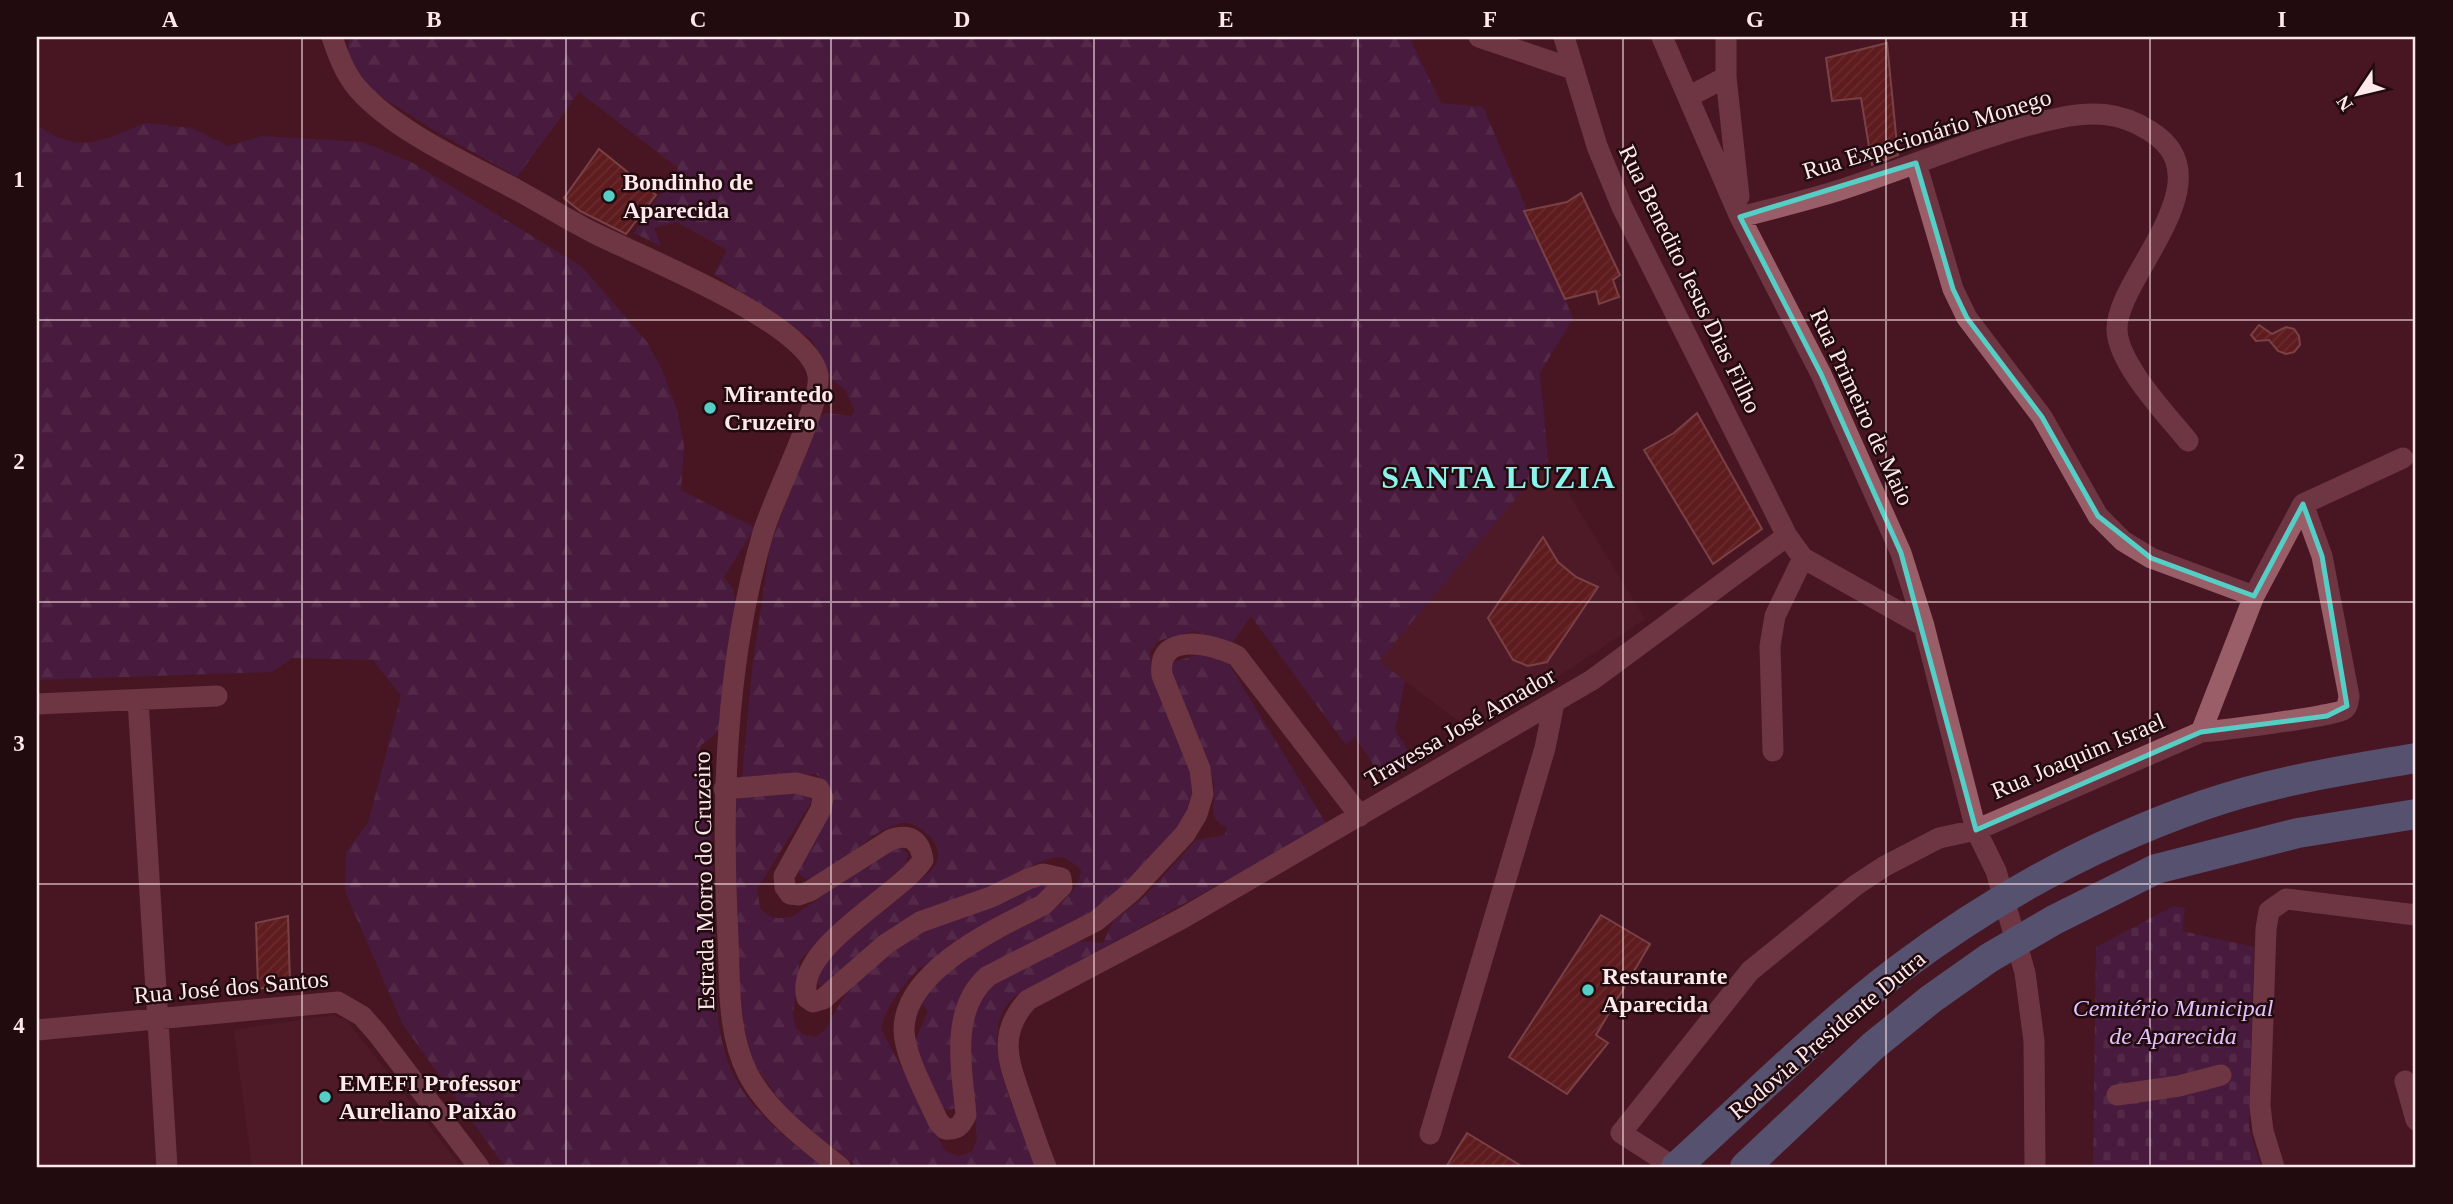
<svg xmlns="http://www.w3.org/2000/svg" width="2453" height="1204" font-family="'Times New Roman',serif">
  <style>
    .built { fill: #581f2d }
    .forest { fill: url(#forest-firs) }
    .cemetery { fill: url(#cemetery-stones) }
    .building { fill: url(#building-hatch); stroke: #b3776e; stroke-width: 2 }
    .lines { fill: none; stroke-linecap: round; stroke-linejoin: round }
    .minor { stroke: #995e68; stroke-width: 21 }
    .highway { stroke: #669acc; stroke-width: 30 }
    .marked { fill: none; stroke: #55cec6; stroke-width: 5; stroke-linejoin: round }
    .grid { fill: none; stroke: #fde8eb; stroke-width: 2; stroke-opacity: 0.55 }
    .poi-dot { fill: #55cec6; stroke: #210b0f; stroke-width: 2.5 }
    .labels { text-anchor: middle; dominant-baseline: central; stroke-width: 5; stroke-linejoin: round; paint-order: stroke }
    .street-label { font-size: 24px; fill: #fde8eb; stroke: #210b0f }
    .poi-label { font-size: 24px; font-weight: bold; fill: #fde8eb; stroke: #210b0f; text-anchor: start }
    .park-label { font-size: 24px; font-style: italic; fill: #e2c0fe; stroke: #210b0f }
    .district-label { font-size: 32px; font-weight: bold; letter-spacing: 2px; fill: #89f4ec; stroke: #210b0f }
    .neatline { fill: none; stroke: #fde8eb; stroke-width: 2.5 }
    .grid-label { font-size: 23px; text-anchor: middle; font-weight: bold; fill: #fde8eb }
  </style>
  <defs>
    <pattern id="forest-firs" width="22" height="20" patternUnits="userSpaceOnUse" patternTransform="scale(1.75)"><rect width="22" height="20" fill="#472160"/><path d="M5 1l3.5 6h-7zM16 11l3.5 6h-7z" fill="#624177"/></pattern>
    <pattern id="cemetery-stones" width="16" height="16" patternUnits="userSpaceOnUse" patternTransform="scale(1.75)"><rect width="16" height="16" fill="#472160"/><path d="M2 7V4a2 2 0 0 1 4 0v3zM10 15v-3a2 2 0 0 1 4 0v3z" fill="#624177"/></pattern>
    <pattern id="building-hatch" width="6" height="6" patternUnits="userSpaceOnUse" patternTransform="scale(1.75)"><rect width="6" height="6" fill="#7b241c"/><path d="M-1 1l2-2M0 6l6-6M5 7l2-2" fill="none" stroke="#8f443d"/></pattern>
  </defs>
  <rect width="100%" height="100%" fill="#481622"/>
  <!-- built -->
  <path class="built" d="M1548 460 1645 619 1474 732 1378 662Z
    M333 1015 346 1020 459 1164 429 1167H252L234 1030Z"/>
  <!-- forest -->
  <path class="forest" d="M349 37H1409L1441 103 1483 107 1573 318 1540 373 1548 460 1379 661 1405 681 1395 730 1416 763 1385 783 1355 736 1346 745 1251 616 1232 643 1194 631 1158 641 1150 652 1151 669 1191 764 1194 796 1187 814 1171 838 1121 889 1095 910 974 975C948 1014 956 1063 956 1108L947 1110 938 1104 912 1047 928 1012 921 1002C929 991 938 976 948 967 978 941 1079 915 1081 870 1075 864 1068 858 1059 857 1032 855 863 964 829 985H820L814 978 818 968C842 945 865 917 891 897 905 886 930 879 937 861 941 850 934 839 926 833 920 827 911 822 902 823 865 830 843 872 806 879L798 873 797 860 827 783 816 774 742 778 752 670 770 545 817 419 826 413 851 416 855 411 845 390 829 377 812 340 714 274 727 250 677 222 654 228 661 246 634 233 678 168 579 92 517 177 432 129 368 88 348 55Z
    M146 123 192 128 228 146 262 136 363 142 413 163 581 266 647 342 662 370 677 410 684 445 681 490 755 528 724 577 733 589 737 608 720 730 700 746V764L710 791C711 839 713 887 715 935 716 982 713 1033 734 1076 753 1113 791 1142 823 1167H505L402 1023 345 891 346 852 368 823 401 696 373 660 292 658 272 672 37 680V125C81 156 101 140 146 123Z
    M1204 653 1228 663 1327 825 1014 997C971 1035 1021 1123 1038 1167H858L798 1120 780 1101 749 1056 739 1010 733 802 742 796 803 791 812 801 757 889 760 908C771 919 778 920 793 916L891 849 898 846 908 854 906 864 856 906 800 960 793 1015 796 1028 804 1035 816 1037 825 1030 849 988 910 937 1036 884 1048 883 1045 893 918 969C903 986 885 1006 881 1029L944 1149C955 1157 961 1158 973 1150L977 1138 969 1055 972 1022 978 1003 995 981 1076 941 1103 943 1113 921 1144 897 1196 840 1225 835 1227 827C1203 818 1219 799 1213 779 1203 744 1183 710 1169 677L1173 662Z"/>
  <!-- cemetery -->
  <path class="cemetery" d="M2174 906 2185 908 2182 931 2254 947 2249 1128 2261 1167H2093L2096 947Z"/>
  <!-- building -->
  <path class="building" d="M1887 43 1898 155 1872 165 1861 98 1832 101 1826 58Z
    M599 149 656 195 626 234 580 211 564 198Z
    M1581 193 1620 275 1613 280 1619 297 1599 304 1596 291 1565 299 1524 211 1567 202Z
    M2259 325 2272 334 2286 327 2294 329 2299 336 2300 345 2294 352 2286 354 2278 351 2269 340 2256 341 2251 335Z
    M1697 413 1762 529 1713 564 1644 450 1674 433Z
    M1543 537 1558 562 1576 577 1598 587 1547 662 1528 666 1513 660 1488 618Z
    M1601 915 1650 944 1596 1035 1608 1043 1567 1094 1509 1057Z
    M288 916 290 984 258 989 256 923Z
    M1467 1133 1523 1167H1446Z"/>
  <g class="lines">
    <!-- minor -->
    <path class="minor" d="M332 37C338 55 345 74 358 89 396 132 467 163 517 190 543 204 568 220 594 233 641 257 809 322 818 375 822 404 773 498 763 533 725 664 721 803 728 938 730 984 727 1033 748 1074 768 1112 807 1141 840 1167
      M1479 37 1573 69
      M1564 37 1597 146 1622 207 1787 536 1803 558 1924 626
      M1662 37 1740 217 1821 374 1901 553 1924 626 1976 830 1996 871 2025 973 2034 1041 2035 1167
      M1726 37V77L1739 197
      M1688 97 1726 77
      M1916 163 1953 289 1967 318 2042 417 2098 516 2123 541 2151 558 2254 596
      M1740 217C1775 208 1809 200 1843 189 1915 166 1985 133 2059 118 2093 111 2121 112 2150 131 2230 180 2115 278 2117 330 2118 364 2167 415 2188 441
      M138 700 167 1167
      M37 704 217 696
      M2201 732 2254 596 2303 504 2403 458
      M1773 751 1770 646 1775 616 1803 558
      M724 789 796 783 819 789 823 798 821 809 784 876 785 887 790 894 799 895 810 891 890 840C910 833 920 840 923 860 899 896 793 948 807 998L813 1002 823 999 886 944 920 922 991 897 1028 879 1043 874 1061 878 1062 886 1043 905C997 928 904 970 904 1030 904 1055 927 1096 938 1121L945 1129C957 1130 961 1126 966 1115 962 1069 949 1010 988 976L1096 921 1131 892 1185 834 1197 814 1203 794 1200 769 1162 675C1156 630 1214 644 1237 656L1360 816
      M37 1030 338 1002 362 1016 377 1033 479 1167
      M2405 1081 2416 1120
      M2117 1095 2179 1086 2221 1075
      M1430 1134 1545 748 1554 703
      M1046 1167C1038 1147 1031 1126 1024 1106 1010 1065 995 1035 1028 1000L1183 918 1592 680 1787 536
      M1674 1167 1621 1133 1750 971 1856 885 1885 866 1939 838 1976 830 2201 732C2217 731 2335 716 2343 710 2348 707 2348 702 2349 696L2322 556 2303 504
      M2274 1167 2263 1131 2260 1106 2266 929 2269 911 2286 899 2416 915"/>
    <!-- highway -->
    <path class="highway" d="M1676 1167C1749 1101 1819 1030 1898 970 1991 900 2094 843 2204 805 2272 781 2346 770 2416 758
      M1745 1167 1873 1046 1931 999 1989 958 2054 920 2156 869 2298 833 2416 814"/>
  </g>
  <!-- marked area -->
  <path d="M0 0H2453V1204H0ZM1916 163 1953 289 1967 318 2042 417 2098 516 2151 558 2254 596 2303 504 2322 556 2347 706 2327 716 2201 732 1976 830 1901 553 1821 374 1740 217Z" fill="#481622" fill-opacity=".55" fill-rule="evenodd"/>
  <path class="marked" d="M1916 163 1953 289 1967 318 2042 417 2098 516 2151 558 2254 596 2303 504 2322 556 2347 706 2327 716 2201 732 1976 830 1901 553 1821 374 1740 217Z"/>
  <!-- grid -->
  <path class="grid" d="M302 37V1167M566 37V1167M831 37V1167M1094 37V1167M1358 37V1167M1623 37V1167M1886 37V1167M2150 37V1167M37 320H2416M37 602H2416M37 884H2416"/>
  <!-- markers -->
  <g class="poi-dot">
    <circle cx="609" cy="196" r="7"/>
    <circle cx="710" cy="408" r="7"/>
    <circle cx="1588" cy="990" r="7"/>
    <circle cx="325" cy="1097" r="7"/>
  </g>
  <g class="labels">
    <!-- street labels -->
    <g class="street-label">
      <text transform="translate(1927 134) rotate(-17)">Rua Expecionário Monego</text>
      <text transform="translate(1690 279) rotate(64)">Rua Benedito Jesus Dias Filho</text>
      <text transform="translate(1862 407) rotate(65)">Rua Primeiro de Maio</text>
      <text transform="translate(1460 727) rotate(-30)">Travessa José Amador</text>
      <text transform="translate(2078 756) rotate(-23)">Rua Joaquim Israel</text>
      <text transform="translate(704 881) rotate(-91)">Estrada Morro do Cruzeiro</text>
      <text transform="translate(231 987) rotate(-5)">Rua José dos Santos</text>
      <text transform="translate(1827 1035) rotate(-40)">Rodovia Presidente Dutra</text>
    </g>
    <!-- poi labels -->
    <g class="poi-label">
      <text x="623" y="182">Bondinho de<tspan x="623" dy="28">Aparecida</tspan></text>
      <text x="724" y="394">Mirantedo<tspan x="724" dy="28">Cruzeiro</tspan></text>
      <text x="1602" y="976">Restaurante<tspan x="1602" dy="28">Aparecida</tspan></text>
      <text x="339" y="1083">EMEFI Professor<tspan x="339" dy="28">Aureliano Paixão</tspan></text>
    </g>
    <!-- park labels -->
    <g class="park-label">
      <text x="2173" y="1008">Cemitério Municipal<tspan x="2173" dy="28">de Aparecida</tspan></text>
    </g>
    <!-- district labels -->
    <g class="district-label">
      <text x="1499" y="477">SANTA LUZIA</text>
    </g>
  </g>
  <!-- border -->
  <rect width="2453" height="1204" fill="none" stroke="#210b0f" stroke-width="77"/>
  <!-- north arrow -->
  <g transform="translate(2358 94) rotate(235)" stroke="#210b0f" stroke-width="5" paint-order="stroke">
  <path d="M0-5L12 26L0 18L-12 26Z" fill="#fde8eb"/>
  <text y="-10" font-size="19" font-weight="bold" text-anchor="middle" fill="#fde8eb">N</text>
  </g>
  <rect x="38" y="38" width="2376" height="1128" class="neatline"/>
  <g class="grid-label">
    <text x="170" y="27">A</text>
    <text x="434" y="27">B</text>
    <text x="698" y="27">C</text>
    <text x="962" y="27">D</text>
    <text x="1226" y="27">E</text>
    <text x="1490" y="27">F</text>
    <text x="1755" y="27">G</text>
    <text x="2019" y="27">H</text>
    <text x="2282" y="27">I</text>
    <text x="19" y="187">1</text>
    <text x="19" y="469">2</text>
    <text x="19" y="751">3</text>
    <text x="19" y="1033">4</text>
  </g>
</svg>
